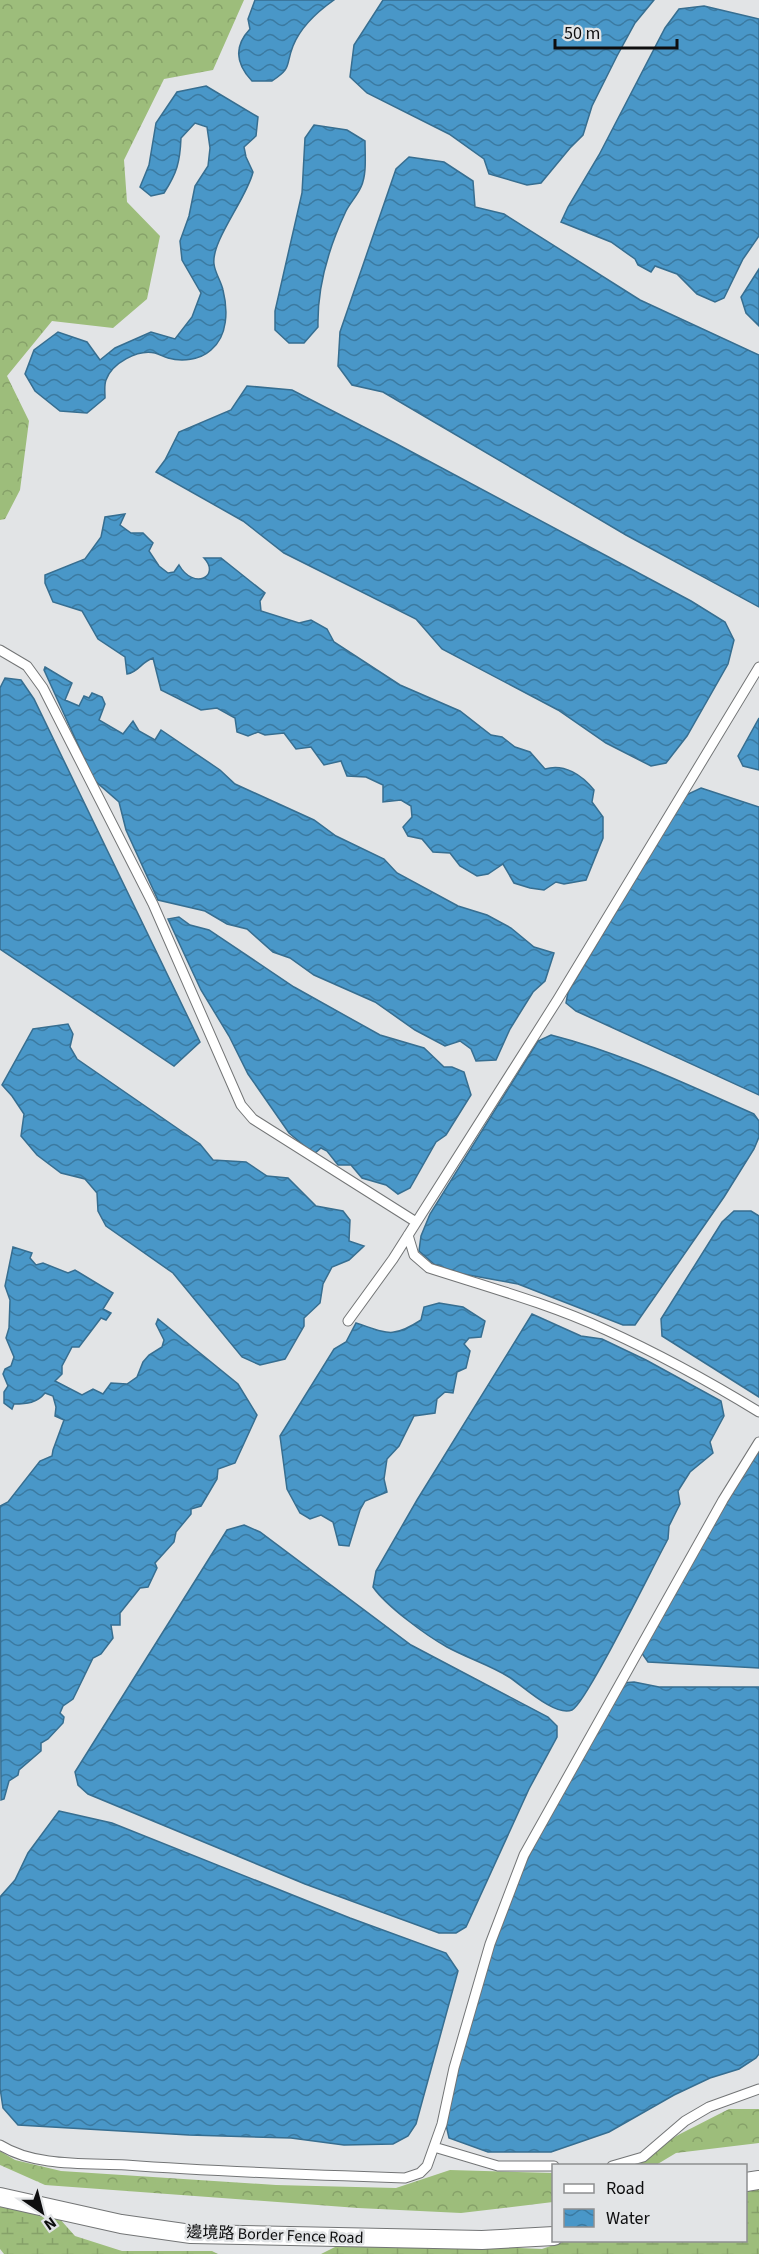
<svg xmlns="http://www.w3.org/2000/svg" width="759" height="2254" font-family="'Source Sans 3','Noto Sans TC',sans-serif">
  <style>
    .forest { fill: url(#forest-crowns) }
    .wetland { fill: url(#wetland-marsh) }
    .water { fill: url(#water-waves); stroke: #376e90; stroke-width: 1.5 }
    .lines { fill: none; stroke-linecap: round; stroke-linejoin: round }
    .service-casing { stroke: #737576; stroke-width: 11 }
    .minor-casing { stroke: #737576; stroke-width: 20 }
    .service { stroke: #fff; stroke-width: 9 }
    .minor { stroke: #fff; stroke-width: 18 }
    .labels { text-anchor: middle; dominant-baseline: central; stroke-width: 5; stroke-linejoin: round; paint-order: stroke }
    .street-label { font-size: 16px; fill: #0e0e0f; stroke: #e2e4e6 }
  </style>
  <defs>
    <pattern id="forest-crowns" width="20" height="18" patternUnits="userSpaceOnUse" patternTransform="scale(1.5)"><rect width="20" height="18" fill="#9dbd7b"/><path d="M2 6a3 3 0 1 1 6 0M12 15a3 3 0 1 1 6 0" fill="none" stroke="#86a169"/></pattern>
    <pattern id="wetland-marsh" width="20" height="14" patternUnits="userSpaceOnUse" patternTransform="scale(1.5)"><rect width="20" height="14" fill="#9dbd7b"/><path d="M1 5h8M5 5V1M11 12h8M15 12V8" fill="none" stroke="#86a169"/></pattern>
    <pattern id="water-waves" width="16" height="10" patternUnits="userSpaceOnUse" patternTransform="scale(1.5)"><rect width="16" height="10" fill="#4997c8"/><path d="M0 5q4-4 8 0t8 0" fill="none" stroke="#3b7aa1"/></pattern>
  </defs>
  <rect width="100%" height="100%" fill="#e2e4e6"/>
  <!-- forest -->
  <path class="forest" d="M0 0H244L213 70 164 79 124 160 127 202 160 236 147 299 113 328 52 321 7 376 29 421 20 490 5 519 0 520Z
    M729 2109H759V2143L676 2153 656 2165 625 2166 680 2134Z
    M0 2151 15 2160 61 2171 276 2185 396 2188 450 2170 553 2173V2202L461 2213 358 2208 45 2185 0 2165Z"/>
  <!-- wetland -->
  <path class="wetland" d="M746 2190H759V2254H321L349 2240 542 2249 568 2240H746Z
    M43 2200 75 2236 122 2251H212L218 2254H4L0 2249V2203Z"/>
  <!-- water -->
  <path class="water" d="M255 0H334C317 12 301 26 293 46 285 66 293 67 272 81H252C236 64 233 47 250 29L248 19Z
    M383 0H654L635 23 617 56 592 106 583 135 570 148 541 183 527 185 489 174 484 159 449 134 367 93 350 77 354 45Z
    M704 6 759 19V236L743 259 724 298 715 302 697 294 677 274 655 266 651 272 638 265 635 259 611 242 561 222 568 207 599 155 665 28 679 9Z
    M206 86 258 117 256 136 244 147 246 157 253 172C247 198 211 241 214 264 215 273 221 281 223 290 228 310 228 336 211 350 200 360 182 362 168 358 163 357 159 354 155 353 138 349 112 363 106 380 104 385 105 392 105 398L87 413 60 411 35 391 25 374 34 350 58 332 87 342 100 360 115 348 151 332 175 339 192 317 201 293 182 260 180 241 189 216 195 186 208 166 210 148 207 127 195 123 181 138C180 162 177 173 164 193L151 196 140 187 149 165 156 123 177 92Z
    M314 125 347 130 365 141C365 156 367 174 361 187 357 196 350 203 346 211 329 247 317 288 318 327L304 343H289L275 330V311L302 193 305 138Z
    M409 157 444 162 473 181 475 207 504 214 640 300 759 355V607L626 535 383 392 352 385 338 366 340 332 396 169Z
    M759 269V326L746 313 741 297Z
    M247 386 292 390 395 443 691 601 725 622 734 640 728 664 687 736 666 763 651 766 606 743 558 710 442 649 416 619 284 553 243 521 156 472 165 460 179 432 231 410Z
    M125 514 120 525 131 533H143L153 543 149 551 159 566 168 573 174 572 179 565C194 591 221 576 204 558H221L265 593 260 601 261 611 299 623 311 620 327 629 334 642 400 685 460 711 491 735 502 737 515 747 530 752 545 769C564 763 582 775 594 790L592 802 603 817V838L586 880 564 884 556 882 544 890 530 888 514 883 503 864 488 874 477 876 460 866 450 853 433 852 422 839 408 836 403 827 412 817 411 806 401 800 383 802V785L366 777 347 776 341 761 324 765 311 747 296 749 284 733 265 735 258 732 248 736 237 732 235 718 217 708 201 710 161 690 153 658C141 662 139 672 127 674L125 657 98 639 82 611 53 602 45 583V575L85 559 101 537 105 517Z
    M45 667 72 683 65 700 79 706 84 696 89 698 92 693 102 697 105 704 99 720 123 734 133 721 139 731 155 740 161 730 220 770 235 784 314 820 336 836 384 859 397 873 458 906 487 915 511 928 534 947 554 953 545 981 533 992 510 1029 496 1060 476 1061 471 1049 460 1041 445 1046 415 1030 375 1002 314 975 290 958 273 952 247 929 227 924 205 911 158 900 126 830 119 802 94 780 44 670Z
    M5 678 21 680 34 699 200 1042 174 1066 0 949V688Z
    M759 718V770L743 766 738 756Z
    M701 788 759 807V1095L576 1011 566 1003 568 992 686 795Z
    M179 917 190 925 209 930 294 987 380 1035 424 1048 444 1067H452L464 1072 471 1095 446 1135 436 1142 410 1188 398 1194 386 1185 362 1178 351 1165H338L327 1151 321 1148 314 1154 289 1133 248 1074 229 1036 201 990 168 919Z
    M68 1024 73 1034 70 1047 77 1059 200 1144 213 1160 246 1162 267 1176 288 1178 316 1206 343 1211 350 1220 349 1241 364 1246 349 1260 332 1267 323 1284 320 1303 304 1318V1326L285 1359 260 1365 242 1357 173 1273 106 1226 98 1211 97 1193 85 1179 61 1173 37 1155 21 1136 24 1114 12 1096 2 1085 33 1029Z
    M551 1035C622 1053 688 1085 754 1114L759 1121V1137L754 1149 724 1197 635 1325H623L518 1284 463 1274 435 1265 419 1251 421 1236 430 1214 538 1041Z
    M734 1211H751L759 1216V1397L662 1336 661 1319 722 1222Z
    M13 1247 32 1253 30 1258 36 1265 43 1263 68 1273 75 1270 113 1293 103 1309 111 1313 106 1320 101 1318 79 1347H72L62 1366V1374L55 1381 82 1395 93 1389 103 1394 111 1383 127 1384 137 1377 143 1362 149 1355 162 1347 164 1340 156 1324 158 1319 238 1384 257 1415 235 1463 218 1469 217 1479 201 1506 191 1509V1514L176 1532 174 1542 155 1563 157 1568 148 1587 140 1588 120 1613V1625H111L113 1638 101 1654 93 1658 73 1699 63 1706 60 1713 64 1717 63 1723 48 1739 41 1743V1751L19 1770 18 1775 9 1781 4 1799 1 1800 0 1506 8 1502 40 1461 52 1456 53 1450 64 1420 55 1416 56 1407 53 1396 45 1393C37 1403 27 1404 14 1404L12 1409 4 1403V1392L8 1386 3 1374 5 1369 11 1366 14 1357 6 1338 9 1328 10 1300 5 1286Z
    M439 1303 463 1307 485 1321 481 1337 469 1338 464 1344 470 1351 466 1368 457 1372 453 1393 445 1392 437 1399 435 1413 414 1416 399 1446 387 1459 384 1479 387 1492 365 1501 360 1510 349 1546 339 1545 333 1522 321 1515 310 1519 300 1513 287 1489 280 1436 334 1349 346 1342 356 1323C387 1333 392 1339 421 1320L424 1307Z
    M532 1314 581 1336 602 1339 646 1360 721 1401 724 1416 710 1442 713 1453 690 1472 678 1491 680 1504 669 1526 668 1539C655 1562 586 1704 572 1710 555 1717 523 1686 509 1677 490 1665 467 1658 447 1647 427 1636 386 1606 373 1587L376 1571 417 1500Z
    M759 1443V1668L648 1662 641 1652Z
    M244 1525 260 1532 411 1645 548 1717 557 1726V1737L529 1789 466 1927 456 1933H439L305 1884 88 1794 78 1785 75 1772 227 1530Z
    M634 1682 659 1687H759V2054L756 2058 739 2069 710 2078 674 2095 609 2132 551 2152H488L449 2138 444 2116 480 1983 525 1864 565 1784 622 1683Z
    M59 1811 112 1823 350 1918 446 1953 458 1971 416 2124 408 2136 393 2144 344 2145 291 2138 189 2135 18 2125 3 2108 0 2088V1897L15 1880 28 1853Z"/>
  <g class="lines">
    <defs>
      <path id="service" d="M0 650 27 666 43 688 153 904 241 1105 253 1119 416 1222
        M408 1235 414 1255 429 1268C488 1287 550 1304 606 1330 659 1354 710 1382 759 1412
        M348 1321 393 1259 558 999 759 667
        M0 2145C35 2167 86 2163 126 2165 219 2172 312 2175 405 2178L420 2173 427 2166 442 2124 454 2068 490 1944 524 1855 723 1500 759 1442
        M434 2147 498 2166H554
        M612 2166 643 2157 685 2121 709 2107 759 2089"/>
      <path id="minor" d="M746 2182 759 2180
        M0 2197 121 2224 191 2234 482 2240 554 2236"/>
    </defs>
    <!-- service casing -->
    <use href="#service" class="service-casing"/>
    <!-- minor casing -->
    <use href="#minor" class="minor-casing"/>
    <!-- service -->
    <use href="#service" class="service"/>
    <!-- minor -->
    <use href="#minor" class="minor"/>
  </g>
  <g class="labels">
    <!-- street labels -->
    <g class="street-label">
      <text transform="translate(275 2235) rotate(2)">邊境路 Border Fence Road</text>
    </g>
  </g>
  <!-- legend -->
  <rect x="552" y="2164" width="195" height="78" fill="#e2e4e6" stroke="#8d8e90" stroke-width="1.5"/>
  <rect x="564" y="2184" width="30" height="9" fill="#ffffff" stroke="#8d8e90" stroke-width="1.5"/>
  <text x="606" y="2194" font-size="18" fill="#0e0e0f">Road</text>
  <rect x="564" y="2209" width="30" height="18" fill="url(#water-waves)" stroke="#8d8e90" stroke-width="1.5"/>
  <text x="606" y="2224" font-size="18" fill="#0e0e0f">Water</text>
  <!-- north arrow -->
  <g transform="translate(42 2212) rotate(145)" stroke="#e2e4e6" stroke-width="4.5" paint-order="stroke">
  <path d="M0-4.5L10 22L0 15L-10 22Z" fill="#0e0e0f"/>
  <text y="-9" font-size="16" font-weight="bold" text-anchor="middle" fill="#0e0e0f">N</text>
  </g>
  <!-- scale -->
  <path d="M555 39v9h122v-9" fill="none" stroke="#0e0e0f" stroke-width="3"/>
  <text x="564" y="39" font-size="18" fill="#0e0e0f" stroke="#e2e4e6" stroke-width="4.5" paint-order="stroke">50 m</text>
</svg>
